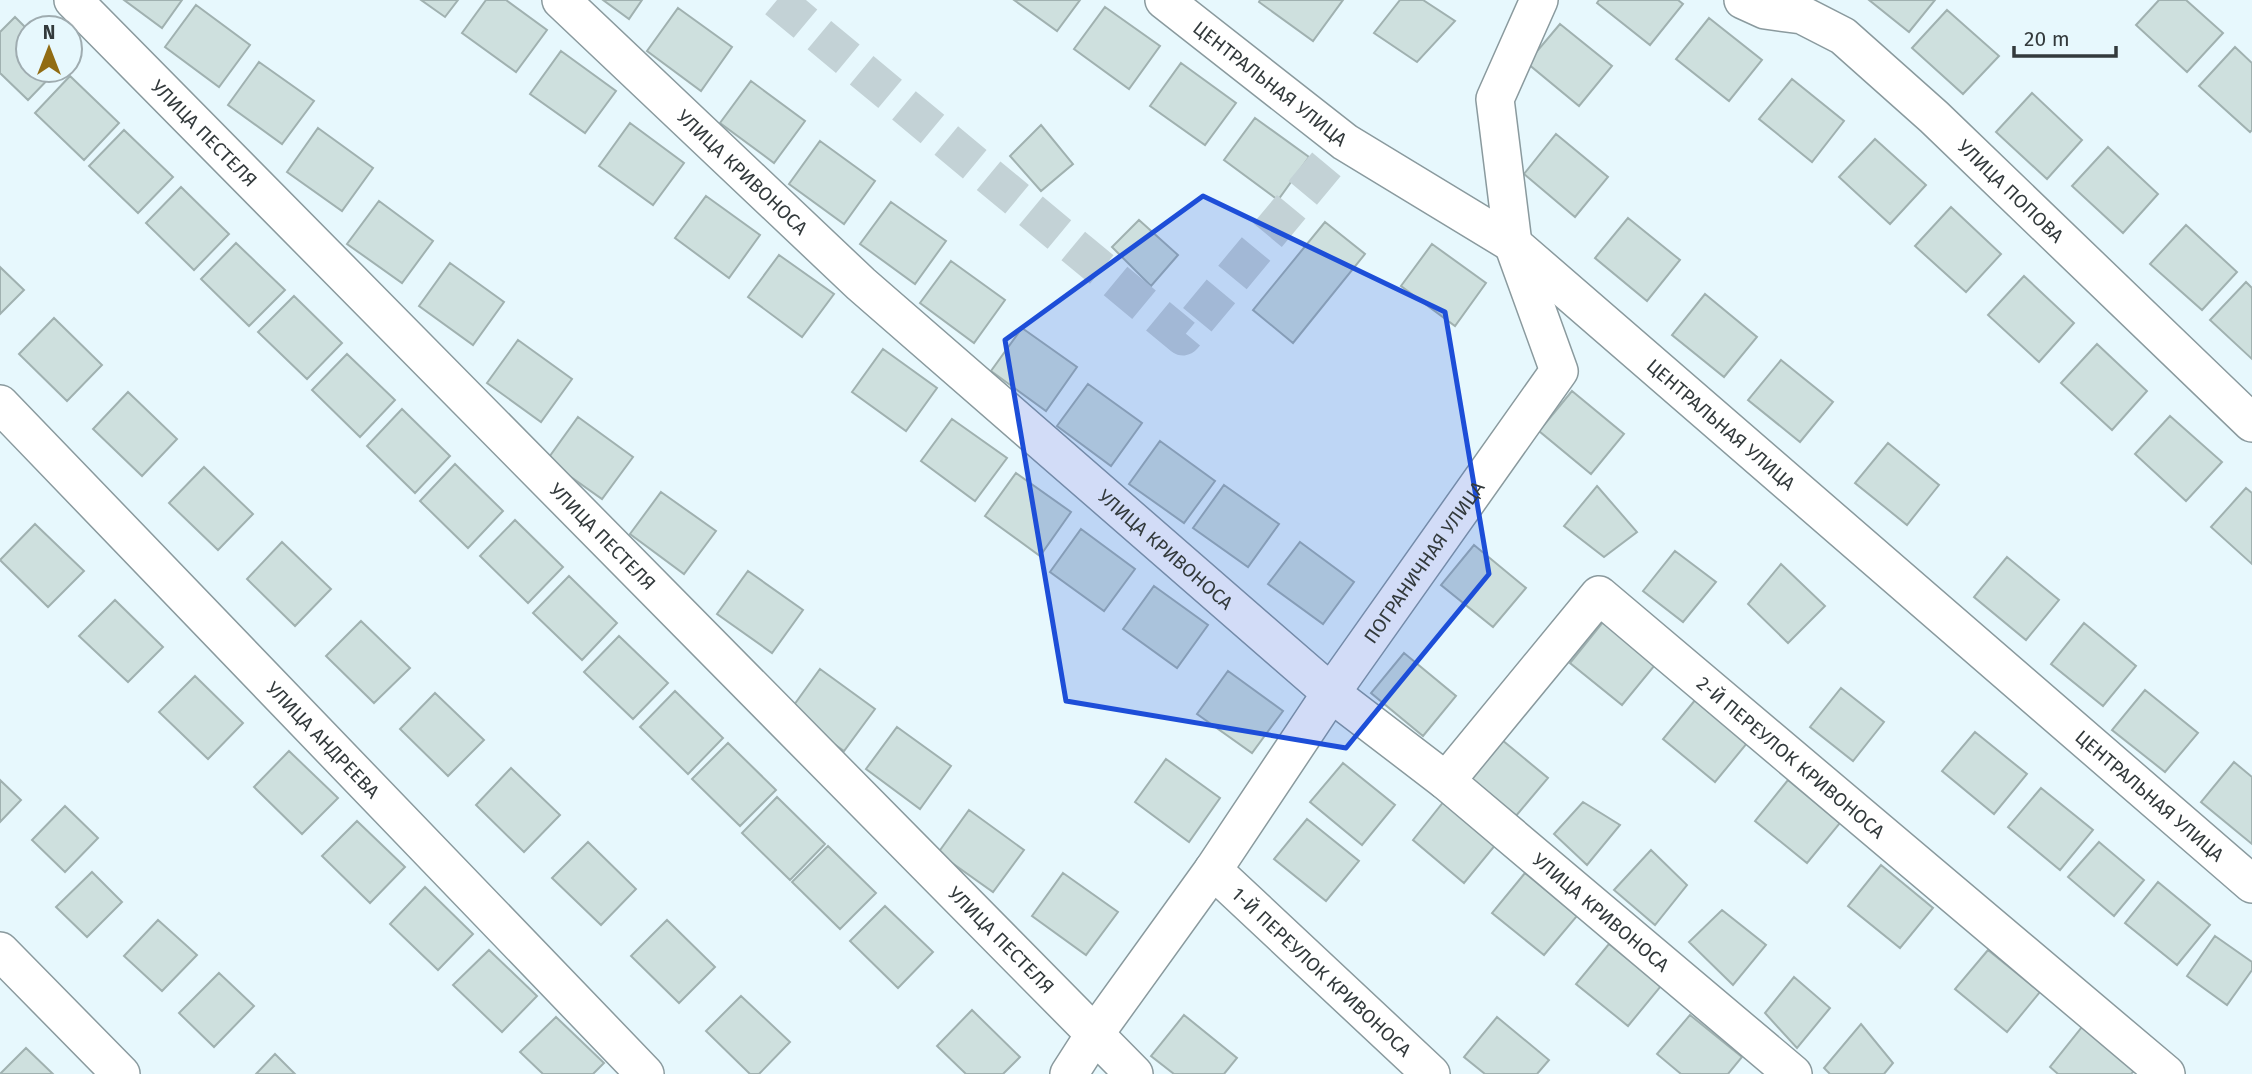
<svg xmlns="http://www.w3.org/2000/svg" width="2252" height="1074" font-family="'Fira Sans',sans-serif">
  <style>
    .building { fill: #cee0de; stroke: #a0b1b0; stroke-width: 2 }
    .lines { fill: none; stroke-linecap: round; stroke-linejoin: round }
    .street-tunnel { stroke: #c3d2d6; stroke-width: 37; stroke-dasharray: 37 18; stroke-linecap: butt }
    .street-casing { stroke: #8a9a9e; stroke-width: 40 }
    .street { stroke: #fff; stroke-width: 37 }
    .marked { fill: #1d4ed8; fill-opacity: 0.2; stroke: #1d4ed8; stroke-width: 5; stroke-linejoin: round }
    .labels { text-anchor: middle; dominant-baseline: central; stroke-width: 7; stroke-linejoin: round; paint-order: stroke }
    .street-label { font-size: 19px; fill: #333a3c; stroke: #e7f8fd }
  </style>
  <rect width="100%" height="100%" fill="#e7f8fd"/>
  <!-- building -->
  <path class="building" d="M124 0H182L162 28Z
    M421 0H458L445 17Z
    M486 0H506L547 30 516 72 462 33Z
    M603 0H642L629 19Z
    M1014 0H1080L1057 31Z
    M1260 0H1343L1313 41 1259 2Z
    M1400 0H1423L1455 21 1417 62 1374 33Z
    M1599 0H1678L1683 4 1650 45 1597 3Z
    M1869 0H1935L1909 32Z
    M2159 0H2186L2223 33 2187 72 2136 25Z
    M196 5 250 45 219 87 165 47Z
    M1105 7 1160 46 1129 89 1074 49Z
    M678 8 732 47 701 91 647 51Z
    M1947 10 1999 56 1963 94 1912 48Z
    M15 17 28 30V70H57L28 100 0 73V32Z
    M1709 18 1762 60 1729 101 1676 59Z
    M1560 24 1612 66 1579 106 1527 63Z
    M2235 47 2252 63V130L2250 132 2199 86Z
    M561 51 616 91 585 133 530 94Z
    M259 62 314 101 282 144 228 105Z
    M1181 63 1236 103 1205 145 1150 106Z
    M70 76 119 123 84 160 35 113Z
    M1792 79 1844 121 1812 162 1759 119Z
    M751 81 805 121 774 163 720 123Z
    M2032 93 2082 140 2047 179 1996 132Z
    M1255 118 1309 157 1278 200 1224 160Z
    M630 123 684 163 653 205 599 166Z
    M1041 125 1073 164 1041 191 1010 156Z
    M318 128 373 168 342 211 287 172Z
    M124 130 173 177 138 213 89 166Z
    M1556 134 1608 177 1575 217 1524 174Z
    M1875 139 1926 185 1890 224 1839 177Z
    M820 141 875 181 844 224 789 184Z
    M2108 147 2158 194 2123 233 2072 186Z
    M181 187 229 234 194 270 146 223Z
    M706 196 760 235 729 278 675 238Z
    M379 201 433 241 402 283 347 244Z
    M891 202 946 241 915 284 860 244Z
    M1951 207 2001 254 1966 292 1915 246Z
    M1628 218 1680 260 1647 301 1595 258Z
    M1139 220 1178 255 1151 286 1112 247Z
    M1325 222 1365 254 1293 343 1253 310Z
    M2186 225 2237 272 2202 310 2150 264Z
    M236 243 285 290 249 326 201 279Z
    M1432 244 1486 283 1455 326 1401 286Z
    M779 255 834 294 802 337 748 297Z
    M951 261 1005 300 974 343 920 303Z
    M450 263 504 302 473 345 419 306Z
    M0 267 24 290 0 314Z
    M2024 276 2074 323 2039 362 1988 315Z
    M2246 282 2252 288V359L2210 320Z
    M1705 294 1757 337 1724 377 1672 335Z
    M294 296 342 343 307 379 258 332Z
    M54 318 102 365 67 401 19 354Z
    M1022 328 1077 367 1046 411 991 371Z
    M518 340 572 379 541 422 487 383Z
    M2097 344 2147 391 2112 430 2061 383Z
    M883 349 937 388 906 431 852 392Z
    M347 354 395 400 360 437 312 390Z
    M1781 360 1833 402 1800 442 1748 400Z
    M1088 384 1142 423 1111 466 1057 426Z
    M1572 391 1624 434 1591 474 1539 431Z
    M128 392 177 439 142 476 93 429Z
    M402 409 450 456 415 493 367 446Z
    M2170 416 2222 462 2186 501 2135 454Z
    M578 417 633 457 602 499 547 460Z
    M952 419 1007 458 975 501 921 461Z
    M1160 441 1215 481 1184 523 1129 484Z
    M1888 443 1939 485 1907 525 1855 483Z
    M455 464 503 511 468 548 420 501Z
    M204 467 253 514 218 550 169 503Z
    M1016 473 1071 512 1040 556 985 516Z
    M1224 485 1279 524 1248 567 1193 528Z
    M1597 486 1637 532 1604 557 1564 526Z
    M2246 488 2252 493V564L2211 527Z
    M661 492 716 531 684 574 630 534Z
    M515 520 563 567 528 603 480 556Z
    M35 524 84 571 48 607 0 560Z
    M1081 529 1135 569 1104 611 1050 572Z
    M282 542 331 589 295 626 247 579Z
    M1300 542 1354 582 1323 624 1268 584Z
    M1474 545 1526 588 1493 627 1441 585Z
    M1675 551 1716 582 1683 622 1643 591Z
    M2007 557 2059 600 2026 640 1974 597Z
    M1781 564 1825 606 1788 643 1748 604Z
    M748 571 803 610 772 653 717 614Z
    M569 576 617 623 582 660 533 613Z
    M1154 586 1208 625 1177 668 1123 629Z
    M115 600 163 647 128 682 79 636Z
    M361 621 410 668 374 703 326 656Z
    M1603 622 1655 665 1622 705 1570 663Z
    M2084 623 2136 666 2103 706 2051 664Z
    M619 636 668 683 633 719 584 672Z
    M1404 653 1456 696 1423 736 1371 693Z
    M820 669 875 709 844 751 789 712Z
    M1228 671 1283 711 1252 753 1197 714Z
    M195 676 243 723 208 759 159 712Z
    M1841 688 1884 722 1853 761 1810 727Z
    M2145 690 2198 733 2165 772 2112 730Z
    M675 691 723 738 688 774 640 727Z
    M435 693 484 740 448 776 400 729Z
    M1696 699 1748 742 1715 782 1663 739Z
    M897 727 951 766 920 809 866 769Z
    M1975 732 2027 774 1994 814 1942 771Z
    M1496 735 1548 778 1515 817 1463 775Z
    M728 743 776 790 740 826 692 779Z
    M289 751 338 798 302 834 254 787Z
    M1166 759 1220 798 1189 842 1135 802Z
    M2234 762 2252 777V844L2201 802Z
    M1343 763 1395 805 1362 845 1310 802Z
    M511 768 560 815 524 852 476 805Z
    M0 780 21 800 0 822Z
    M1788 780 1840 823 1807 863 1755 821Z
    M2041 788 2093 830 2060 870 2008 827Z
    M777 797 825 844 790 880 742 833Z
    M1445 800 1497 843 1464 883 1413 840Z
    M1583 802 1620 825 1587 865 1554 834Z
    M65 806 98 838 65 872 32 840Z
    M969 810 1024 850 993 892 938 853Z
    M1307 819 1359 861 1326 901 1274 859Z
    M357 821 405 867 370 903 322 856Z
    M588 842 636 889 601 925 552 878Z
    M2099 842 2144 880 2114 916 2068 877Z
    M828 846 876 893 840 929 792 882Z
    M1651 850 1687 885 1655 925 1614 890Z
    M1881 865 1933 908 1900 948 1848 906Z
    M92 872 122 902 87 937 56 907Z
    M1063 873 1118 912 1086 955 1032 916Z
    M1525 873 1577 916 1544 955 1492 913Z
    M2158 882 2210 925 2177 965 2125 923Z
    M425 887 473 934 438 970 390 924Z
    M885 906 933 952 898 988 850 941Z
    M1722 910 1766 945 1733 985 1689 942Z
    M158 920 197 955 162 991 124 956Z
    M667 920 715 967 679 1003 631 956Z
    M2215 936 2252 962V970L2227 1005 2187 976Z
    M1609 944 1661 986 1628 1026 1576 984Z
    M489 950 537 996 502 1032 453 985Z
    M1988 950 2040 992 2007 1032 1955 989Z
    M219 973 254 1006 214 1047 179 1013Z
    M1794 977 1830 1008 1797 1048 1765 1013Z
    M741 996 790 1042 759 1074H750L706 1031Z
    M972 1010 1020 1057 1003 1074H966L937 1046Z
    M1184 1015 1237 1058 1224 1074H1174L1151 1056Z
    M1690 1015 1742 1057 1728 1074H1681L1657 1054Z
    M556 1017 604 1063 593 1074H543L520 1052Z
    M1497 1017 1549 1060 1537 1074H1485L1464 1057Z
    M1861 1024 1893 1063 1884 1074H1830L1824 1068Z
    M2082 1027 2135 1070 2131 1074H2058L2050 1067Z
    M26 1048 53 1074H0Z
    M275 1054 295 1074H256Z"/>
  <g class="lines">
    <!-- street-tunnel -->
    <path class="street-tunnel" d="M777 0 1183 337 1345 142"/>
    <defs>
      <g id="street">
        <path id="s1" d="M73 0 1134 1074"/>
        <path id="s2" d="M561 0 861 284 1331 693 1446 781 1793 1074"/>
        <path id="s3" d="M1164 0 1345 142 1513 244 2252 884"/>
        <path id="s4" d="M1743 0 1765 10 1802 15 1843 36 1934 117 2252 423"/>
        <path id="s5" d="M0 404 645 1074"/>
        <path id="s6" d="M1446 781 1599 595 2166 1074"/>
        <path id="s7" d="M1213 870 1431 1074"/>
        <path d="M0 951 121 1074"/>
        <path id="s8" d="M1069 1074 1094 1035 1213 870 1331 693 1559 371 1513 244 1495 99 1539 0"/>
      </g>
    </defs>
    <!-- street casing -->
    <use href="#street" class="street-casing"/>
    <!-- street -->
    <use href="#street" class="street"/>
  </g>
  <!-- marked area -->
  <path class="marked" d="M1203 196 1445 312 1489 574 1346 748 1066 701 1005 340Z"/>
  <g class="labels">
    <!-- street labels -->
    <g class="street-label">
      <text stroke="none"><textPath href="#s3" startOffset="135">ЦЕНТРАЛЬНАЯ УЛИЦА</textPath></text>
      <text stroke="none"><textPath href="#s1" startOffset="187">УЛИЦА ПЕСТЕЛЯ</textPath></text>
      <text stroke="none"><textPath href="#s2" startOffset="250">УЛИЦА КРИВОНОСА</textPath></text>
      <text stroke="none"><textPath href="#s4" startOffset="336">УЛИЦА ПОПОВА</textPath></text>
      <text stroke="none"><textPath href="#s3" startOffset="702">ЦЕНТРАЛЬНАЯ УЛИЦА</textPath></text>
      <text stroke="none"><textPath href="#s1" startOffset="754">УЛИЦА ПЕСТЕЛЯ</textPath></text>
      <text stroke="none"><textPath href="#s2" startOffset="817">УЛИЦА КРИВОНОСА</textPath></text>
      <text stroke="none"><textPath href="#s8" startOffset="623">ПОГРАНИЧНАЯ УЛИЦА</textPath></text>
      <text stroke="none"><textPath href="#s5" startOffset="466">УЛИЦА АНДРЕЕВА</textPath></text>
      <text stroke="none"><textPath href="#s6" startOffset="492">2-Й ПЕРЕУЛОК КРИВОНОСА</textPath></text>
      <text stroke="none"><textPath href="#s3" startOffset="1269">ЦЕНТРАЛЬНАЯ УЛИЦА</textPath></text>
      <text stroke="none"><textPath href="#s2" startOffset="1384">УЛИЦА КРИВОНОСА</textPath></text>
      <text stroke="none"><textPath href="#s1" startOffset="1321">УЛИЦА ПЕСТЕЛЯ</textPath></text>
      <text stroke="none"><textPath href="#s7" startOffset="149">1-Й ПЕРЕУЛОК КРИВОНОСА</textPath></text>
    </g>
  </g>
  <!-- north arrow -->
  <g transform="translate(49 49)"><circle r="33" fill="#e7f8fd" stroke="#9facb0" stroke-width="2"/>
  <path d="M0-5L12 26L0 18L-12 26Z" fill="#916c13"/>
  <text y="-10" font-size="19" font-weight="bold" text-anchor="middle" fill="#333a3c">N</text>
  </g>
  <!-- scale -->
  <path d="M2014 46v10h102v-10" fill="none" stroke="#333a3c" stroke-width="3.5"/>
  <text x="2024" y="46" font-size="21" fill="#333a3c" stroke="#e7f8fd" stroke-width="5" paint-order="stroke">20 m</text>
</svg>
